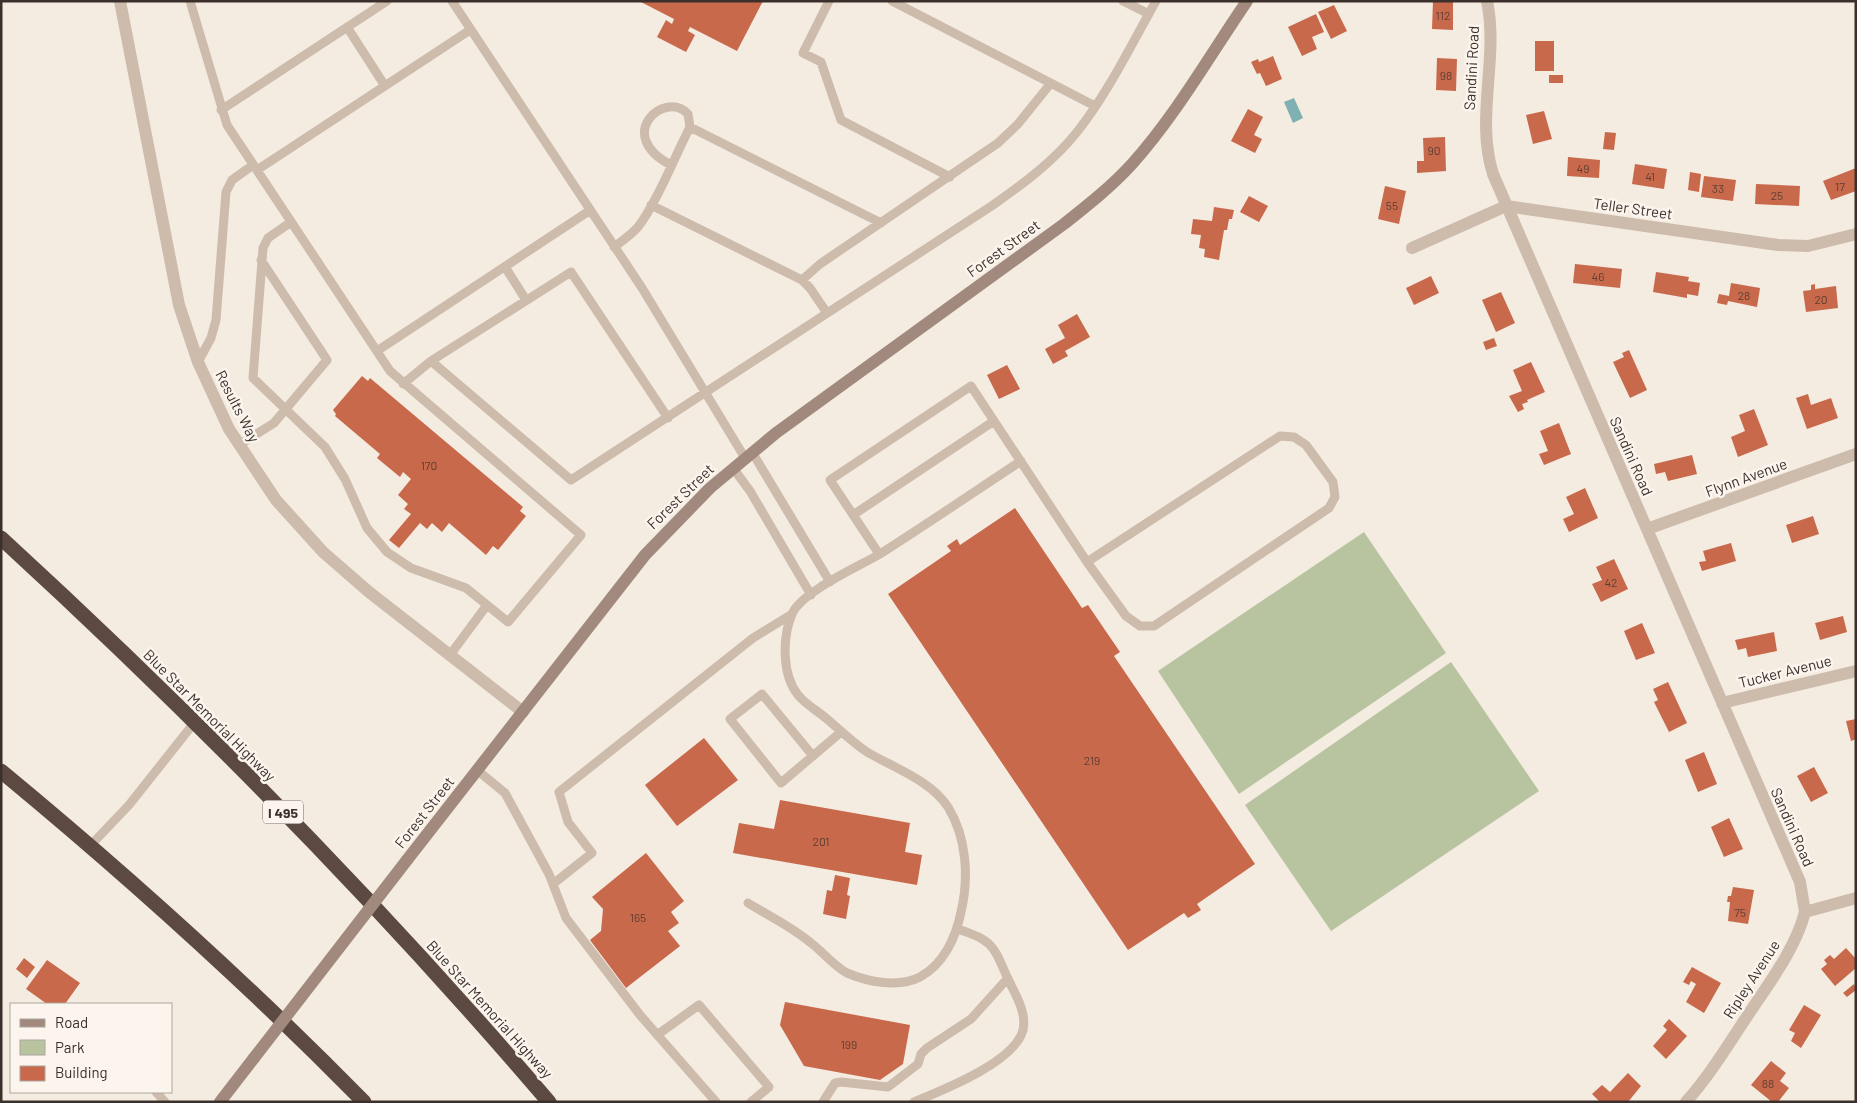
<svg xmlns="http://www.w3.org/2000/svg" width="1857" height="1103" font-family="Barlow,sans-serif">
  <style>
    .green { fill: #b8c4a0 }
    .water { fill: #7fb0b2 }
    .building { fill: #c8694b }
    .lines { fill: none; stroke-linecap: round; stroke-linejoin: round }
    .lane { stroke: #cdbbac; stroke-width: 9 }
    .street { stroke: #cdbbac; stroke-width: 12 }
    .secondary { stroke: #a18a7d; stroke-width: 12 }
    .highway { stroke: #5c4a42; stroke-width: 15 }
    .secondary-bridge { stroke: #a18a7d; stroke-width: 12 }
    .labels { text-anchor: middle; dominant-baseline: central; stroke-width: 5; stroke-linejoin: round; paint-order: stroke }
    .number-label { font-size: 12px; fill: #5e3e33 }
    .shield { fill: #fbf5ee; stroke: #756b66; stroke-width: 1 }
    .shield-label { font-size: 14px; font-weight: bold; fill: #3b302b }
    .street-label { font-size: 15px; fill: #3b302b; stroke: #fbf5ee }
  </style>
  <rect width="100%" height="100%" fill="#f4ebe1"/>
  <!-- green -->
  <path class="green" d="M1364 532 1446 653 1239 794 1158 671Z
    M1451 662 1539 791 1331 931 1245 805Z"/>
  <!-- water -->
  <path class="water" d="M1294 98 1303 118 1293 123 1284 102Z"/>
  <!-- building -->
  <path class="building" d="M639 1H763L737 51 690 27 688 31 695 35 686 52 657 37 666 20 672 24 674 19Z
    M1433 1H1453V30L1432 29Z
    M1334 5 1347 31 1331 39 1318 12Z
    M1316 14 1324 32 1312 37 1317 49 1302 56 1288 27Z
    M1535 41H1554V71H1535Z
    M1273 56 1282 79 1266 86 1260 73 1257 74 1251 62 1258 59 1259 62Z
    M1437 58 1457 59 1456 91 1436 90Z
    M1549 75H1563V83H1549Z
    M1248 109 1263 117 1254 135 1262 139 1255 153 1231 141Z
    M1544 111 1552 139 1533 144 1526 115Z
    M1605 132 1616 133 1614 150 1603 149Z
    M1445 137 1446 171 1417 173V161H1424L1423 138Z
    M1568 157 1600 160 1599 178 1567 176Z
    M1635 164 1667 169 1664 189 1632 184Z
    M1856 168V191L1831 200 1823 181Z
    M1690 172 1701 174 1699 192 1688 190Z
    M1704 176 1736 180 1733 201 1701 197Z
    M1756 184 1800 186 1799 206 1755 204Z
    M1385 186 1406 191 1399 224 1378 219Z
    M1249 196 1268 206 1259 222 1240 212Z
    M1214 207 1234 210 1232 219H1229L1227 230H1224L1219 260 1204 257 1205 249 1199 248 1201 235 1191 234 1193 219 1212 221Z
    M1575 264 1622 269 1620 288 1573 283Z
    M1656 272 1689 277 1688 281 1700 283 1698 296 1687 294V298L1653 292Z
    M1431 276 1439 293 1414 305 1406 288Z
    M1731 283 1760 288 1757 307 1728 301 1727 305 1717 303 1719 294 1729 296Z
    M1815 284V289L1836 286 1838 308 1806 312 1803 291 1811 290V285Z
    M1501 292 1515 323 1496 332 1482 300Z
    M1077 314 1090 337 1065 351 1068 356 1053 364 1045 349 1065 338 1058 325Z
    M1494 338 1497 346 1486 350 1483 342Z
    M1629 350 1647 390 1630 398 1613 362 1624 357 1622 353Z
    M1531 362 1545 392 1527 400 1528 402 1522 404 1524 409 1518 412 1509 396 1522 391 1513 370Z
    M1007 365 1020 389 999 399 987 375Z
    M362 376 368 381 370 378 523 507 520 511 526 516 498 550 493 546 486 555 449 523 442 532 432 523 427 529 420 523 399 548 389 540 411 514 404 509 408 504 398 495 411 479 403 472 400 477 377 458 380 454 335 416 336 414 333 410Z
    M1808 394 1811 405 1831 398 1838 418 1807 429 1796 398Z
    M1754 409 1768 445 1738 457 1731 437 1745 431 1739 415Z
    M1559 423 1571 454 1544 465 1539 454 1548 451 1540 431Z
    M1692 455 1697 474 1668 481 1665 472 1656 474 1654 464Z
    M1585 488 1598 518 1569 532 1563 519 1574 514 1566 497Z
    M1015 508 1082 608 1088 605 1120 652 1114 656 1255 864 1197 904 1201 910 1188 918 1184 913 1128 950 888 594 951 551 947 546 957 539 960 545Z
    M1813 516 1819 534 1792 543 1786 525Z
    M1731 543 1736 561 1702 571 1699 562 1706 561 1703 551Z
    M1614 559 1628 589 1601 602 1592 584 1602 580 1596 567Z
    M1843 616 1847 632 1820 640 1815 623Z
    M1642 623 1655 653 1636 660 1624 631Z
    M1774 632 1777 651 1748 657 1746 648 1738 650 1735 640Z
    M1668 682 1687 723 1669 732 1654 702 1658 700 1653 689Z
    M1856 719V739L1851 741 1846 721Z
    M704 738 738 780 677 826 645 785Z
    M1704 752 1717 784 1698 792 1685 760Z
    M1814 767 1828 793 1811 802 1797 776Z
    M780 800 910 823 905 852 922 855 917 885 733 853 739 823 774 829Z
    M1729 818 1743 849 1724 857 1711 827Z
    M646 853 684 901 671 912 679 923 668 931 680 946 626 988 590 940 601 931 603 909 592 897Z
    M835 875 850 878 847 895 850 896 846 919 823 914 827 890 832 891Z
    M1733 887 1754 890 1748 924 1728 921 1730 902H1727L1728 896H1731Z
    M1846 948 1856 959V968L1835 986 1821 969 1827 964 1824 960 1830 955 1834 959Z
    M24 958 35 967 27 978 16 969Z
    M47 960 80 983 65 1004H47L26 989Z
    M1692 967 1721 983 1704 1013 1686 1002 1696 984 1691 981 1689 985 1683 982Z
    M1854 984 1856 990 1847 997 1843 993Z
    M785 1002 910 1025 903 1064 880 1080 804 1066 780 1025Z
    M1804 1005 1821 1015 1801 1048 1791 1041 1795 1033 1789 1030Z
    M1669 1019 1687 1036 1666 1059 1653 1046 1667 1030 1663 1026Z
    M1771 1061 1786 1073 1780 1081 1789 1088 1778 1102H1772L1751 1085Z
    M1628 1073 1641 1086 1628 1102H1600L1592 1094 1602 1085 1610 1092Z"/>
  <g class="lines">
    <!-- lane -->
    <path class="lane" d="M190 1 227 125 390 371 581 535 508 622 466 588 411 568 387 552 367 528 345 479 325 447 253 378 263 248 268 238 291 222
      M452 1 642 288 745 458
      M829 1 803 53 821 62 841 120 950 177
      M892 1 1095 106
      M1123 1 1149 14
      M347 27 385 86
      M221 110 387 1
      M690 127 881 223
      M257 170 470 30
      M651 205 802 280 810 288 827 313
      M614 247C622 241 631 235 638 227 657 202 675 156 690 127L688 114C665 89 613 135 671 165
      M505 267 526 300
      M802 280 820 264 998 143 1018 124 1051 83
      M377 351 589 211
      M431 361 571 480 993 205C1023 184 1054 161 1077 132 1108 93 1131 45 1156 1
      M198 362 211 338 216 320 226 192 232 180 253 165
      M403 384 431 361 571 272 668 418
      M239 445 274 423 327 360 261 260
      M752 452 830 582
      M733 468 750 491 811 595
      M853 515 994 421
      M879 554 830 480 971 386 1087 562 1126 616 1140 626H1154L1329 508 1335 497 1333 482 1306 445 1294 437 1280 436 1087 562
      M450 655 487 605
      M813 756 762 694 730 719 781 783 841 732
      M477 770 505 793 549 874 566 918 640 1015 716 1102
      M90 846 129 805 194 723
      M553 884 592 853 568 822 559 792 753 638 792 614
      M748 903C769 916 792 927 811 943 823 952 834 966 847 973 868 982 899 988 920 977 944 964 956 937 961 912 969 878 967 838 948 807 930 780 894 768 867 752 853 743 840 730 827 719 818 711 806 705 798 695 782 675 782 638 792 614 801 592 858 567 880 554 927 524 974 492 1021 461
      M657 1035 699 1005 769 1087 751 1102
      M156 1092 165 1102
      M823 1102 835 1083 841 1082 888 1087 918 1064 921 1054 927 1048 971 1019 1008 978
      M914 1102C943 1090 1015 1062 1023 1030 1027 1012 1015 994 1008 979 993 946 994 940 957 929"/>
    <!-- street -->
    <path class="street" d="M120 1 179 305 198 362 229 429 276 500 323 552 369 592 523 712
      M1487 1C1499 59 1475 117 1493 174L1800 882 1805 912
      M1412 248 1506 206 1778 245 1808 246 1856 234
      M1647 529 1856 454
      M1722 703 1856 671
      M1686 1102C1710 1075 1728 1045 1748 1015 1769 983 1795 950 1805 912L1856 898"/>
    <!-- secondary -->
    <path class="secondary" d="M407 860 645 555 710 488 776 433 1064 224C1088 205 1112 186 1132 164 1176 115 1210 55 1247 1
      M220 1102 254 1058"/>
    <!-- highway -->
    <path class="highway" d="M1 538C194 715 379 903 549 1102
      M1 771C127 875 249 985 364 1102"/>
    <!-- secondary-bridge -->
    <path class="secondary-bridge" d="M254 1058 407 860"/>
  </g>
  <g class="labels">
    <!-- number labels -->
    <g class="number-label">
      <text x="1443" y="15">112</text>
      <text x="1446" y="75">98</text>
      <text x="1434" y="150">90</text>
      <text x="1583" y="168">49</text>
      <text x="1650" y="176">41</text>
      <text x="1840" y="186">17</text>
      <text x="1718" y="188">33</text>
      <text x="1777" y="195">25</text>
      <text x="1392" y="205">55</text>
      <text x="1598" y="276">46</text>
      <text x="1744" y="295">28</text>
      <text x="1821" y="299">20</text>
      <text x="429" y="465">170</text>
      <text x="1611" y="582">42</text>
      <text x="1092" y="760">219</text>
      <text x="821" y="841">201</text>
      <text x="1740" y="912">75</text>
      <text x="638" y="917">165</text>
      <text x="849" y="1044">199</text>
      <text x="1768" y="1083">88</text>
    </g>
    <!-- shield labels -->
    <rect class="shield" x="263" y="800.5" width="40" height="23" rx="4"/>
    <g class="shield-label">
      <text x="283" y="812">I 495</text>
    </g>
    <!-- street labels -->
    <g class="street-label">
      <text transform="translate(1471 68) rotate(-87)">Sandini Road</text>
      <text transform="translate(1633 208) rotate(8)">Teller Street</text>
      <text transform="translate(1003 248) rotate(-36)">Forest Street</text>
      <text transform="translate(238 406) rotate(63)">Results Way</text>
      <text transform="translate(1632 456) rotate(66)">Sandini Road</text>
      <text transform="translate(1746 477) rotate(-20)">Flynn Avenue</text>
      <text transform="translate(680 496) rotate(-44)">Forest Street</text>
      <text transform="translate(1785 671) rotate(-14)">Tucker Avenue</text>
      <text transform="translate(210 715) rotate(45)">Blue Star Memorial Highway</text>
      <text transform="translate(424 812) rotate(-52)">Forest Street</text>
      <text transform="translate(1793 827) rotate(66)">Sandini Road</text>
      <text transform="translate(1751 979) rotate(-57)">Ripley Avenue</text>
      <text transform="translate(490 1009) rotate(48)">Blue Star Memorial Highway</text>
    </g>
  </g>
  <!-- border -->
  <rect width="1857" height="1103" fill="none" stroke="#3b302b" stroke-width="5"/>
  <!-- legend -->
  <rect x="10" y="1003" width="162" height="90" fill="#fbf5ee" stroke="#aea6a0"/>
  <rect x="20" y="1019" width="25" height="8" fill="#a18a7d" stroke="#aea6a0"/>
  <text x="55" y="1028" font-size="15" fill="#3b302b">Road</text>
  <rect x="20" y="1040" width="25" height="15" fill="#b8c4a0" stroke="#aea6a0"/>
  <text x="55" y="1053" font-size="15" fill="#3b302b">Park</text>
  <rect x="20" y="1066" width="25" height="15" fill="#c8694b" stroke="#aea6a0"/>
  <text x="55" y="1078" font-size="15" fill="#3b302b">Building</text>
</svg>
